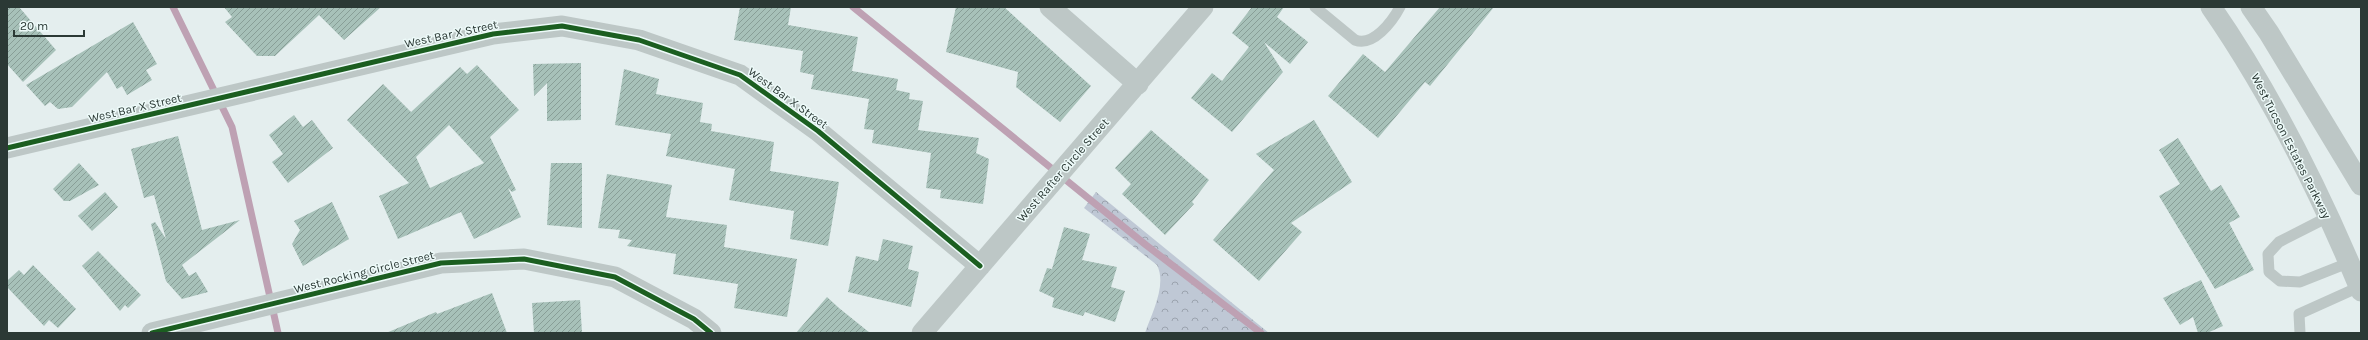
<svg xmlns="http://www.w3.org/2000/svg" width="2368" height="340" font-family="Karla,sans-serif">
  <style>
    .park { fill: url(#park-crowns) }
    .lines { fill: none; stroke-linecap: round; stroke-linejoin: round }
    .stream { stroke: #bea1b3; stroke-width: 7 }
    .building { fill: url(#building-hatch); fill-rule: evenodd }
    .lane { stroke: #bdc7c6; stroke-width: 11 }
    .street { stroke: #bdc7c6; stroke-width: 21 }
    .cycleway-casing { stroke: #edfaf9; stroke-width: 8 }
    .cycleway { stroke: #1b5e20; stroke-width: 5 }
    .labels { text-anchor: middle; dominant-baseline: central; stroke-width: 3; stroke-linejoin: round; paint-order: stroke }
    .street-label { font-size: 12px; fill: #2b3935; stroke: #edfaf9 }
  </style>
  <defs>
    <pattern id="park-crowns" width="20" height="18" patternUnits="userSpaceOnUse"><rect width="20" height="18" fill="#bfc8d5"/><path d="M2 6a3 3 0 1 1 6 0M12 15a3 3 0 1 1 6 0" fill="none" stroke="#9ba3ae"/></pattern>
    <pattern id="building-hatch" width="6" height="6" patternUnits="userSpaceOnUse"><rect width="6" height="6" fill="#a7c1b9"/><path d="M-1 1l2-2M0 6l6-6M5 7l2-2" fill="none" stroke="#889e97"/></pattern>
  </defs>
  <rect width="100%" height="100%" fill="#e4eeee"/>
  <!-- park -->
  <path class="park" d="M1096 192 1269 333H1145C1152 313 1167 285 1157 265L1084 208Z"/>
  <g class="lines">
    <!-- stream -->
    <path class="stream" d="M173 7 232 127 278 333
      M853 7 1146 245 1261 333"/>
  </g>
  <!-- building -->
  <path class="building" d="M7 7H19L56 50 23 82 7 64Z
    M224 7H381L344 40 319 15 275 56H257L225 22 232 17Z
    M740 7H791L788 25 858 37 852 71 898 79 896 90 910 93 909 99 923 101 918 130 979 138 976 153 989 159 983 204 940 198 941 190 926 188 931 153 872 143 874 130 864 129 869 99 811 89 814 75 800 72 803 51 734 40Z
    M956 7H1004L1091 86 1060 122 1016 87 1018 72 946 52Z
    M1252 7H1284L1277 17 1308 42 1290 64 1264 42 1283 72 1232 132 1191 98 1212 73 1222 81 1249 47 1232 33Z
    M1440 7H1494L1430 86 1425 82 1378 138 1328 96 1363 54 1385 72Z
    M133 22 157 64 146 70 152 80 127 95 122 86 117 89 107 72 72 107 58 109 50 102 45 106 26 85Z
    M581 63V120L547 121V83L534 96 533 64Z
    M477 65 519 110 490 137 516 190 512 192 508 188 521 217 474 239 461 212 398 239 379 196 409 183 347 120 383 84 411 112 460 67 467 74ZM449 125 484 163 430 188 416 157Z
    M624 69 659 79 656 94 703 103 700 122 712 124 711 131 774 142 770 171 839 182 828 246 790 239 794 211 729 200 735 169 666 156 671 134 615 125Z
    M294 115 303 127 312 120 333 148 288 183 272 162 283 154 269 135Z
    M1314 120 1352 182 1291 223 1302 232 1259 281 1213 240 1274 170 1256 154Z
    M1151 130 1209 180 1192 202 1194 204 1165 235 1122 194 1131 184 1115 168Z
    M178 136 202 230 240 220 182 265 189 276 196 272 208 292 182 299 166 281 151 224 155 222 166 239 154 195 144 198 131 149Z
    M2178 138 2211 191 2221 185 2240 217 2229 223 2254 270 2215 289 2159 196 2180 184 2159 150Z
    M79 163 99 185 70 201H64L53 189Z
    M551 163H582V228L547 225Z
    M607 174 672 185 666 217 727 225 724 247 797 259 787 317 734 308 738 284 673 274 676 254 627 246 632 240 618 238 620 230 598 228Z
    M105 192 118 207 92 231 78 216Z
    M332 202 349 239 303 266 292 244 300 230 294 221Z
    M1064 227 1090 234 1082 260 1117 267 1111 287 1125 291 1115 322 1085 312 1083 316 1052 307 1054 298 1039 291 1047 268 1052 269Z
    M883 239 913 246 908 269 919 272 911 307 848 292 856 256 878 261Z
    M98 251 141 295 128 308 125 305 120 311 82 266Z
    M33 265 76 309 58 328 49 320 44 326 7 287V281L19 270 24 275Z
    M2201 280 2223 326 2207 333H2198L2193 317 2180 325 2163 298Z
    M492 293 507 333H386L436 312 437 314Z
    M827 297 839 308 870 333H796Z
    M580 300 582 333H534L532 303Z"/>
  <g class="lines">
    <!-- lane -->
    <path class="lane" d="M1315 7 1355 40C1373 47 1392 22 1400 7
      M2328 217 2279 242 2268 254 2269 272 2280 281 2300 282 2348 263
      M2300 333 2299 314 2359 287"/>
    <!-- street -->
    <path class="street" d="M1050 7 1138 84
      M2211 7C2272 95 2320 192 2361 291
      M2251 7 2269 33 2361 185
      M7 148 493 34 562 26 639 40 740 75 818 131 980 266
      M152 333 441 263 524 259 615 277 694 319 711 333
      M922 333 1203 7"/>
    <defs>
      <path id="cycleway" d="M7 148 493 34 562 26 639 40 740 75 818 131 980 266
        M152 333 441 263 524 259 615 277 694 319 711 333"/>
    </defs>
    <!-- cycleway casing -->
    <use href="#cycleway" class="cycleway-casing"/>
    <!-- cycleway -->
    <use href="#cycleway" class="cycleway"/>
  </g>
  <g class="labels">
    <!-- street labels -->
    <g class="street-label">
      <text transform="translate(451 34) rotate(-12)">West Bar X Street</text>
      <text transform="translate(788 98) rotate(36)">West Bar X Street</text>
      <text transform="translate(135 108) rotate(-13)">West Bar X Street</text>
      <text transform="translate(2291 146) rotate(63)">West Tucson Estates Parkway</text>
      <text transform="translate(1063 170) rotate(-49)">West Rafter Circle Street</text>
      <text transform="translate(364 272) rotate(-14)">West Rocking Circle Street</text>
    </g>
  </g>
  <!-- border -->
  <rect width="2368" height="340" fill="none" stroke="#2b3935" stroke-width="16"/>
  <!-- scale -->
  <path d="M14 30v6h70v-6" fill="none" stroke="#2b3935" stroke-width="2"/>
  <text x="20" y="30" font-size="12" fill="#2b3935" stroke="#edfaf9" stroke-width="3" paint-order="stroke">20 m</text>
</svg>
